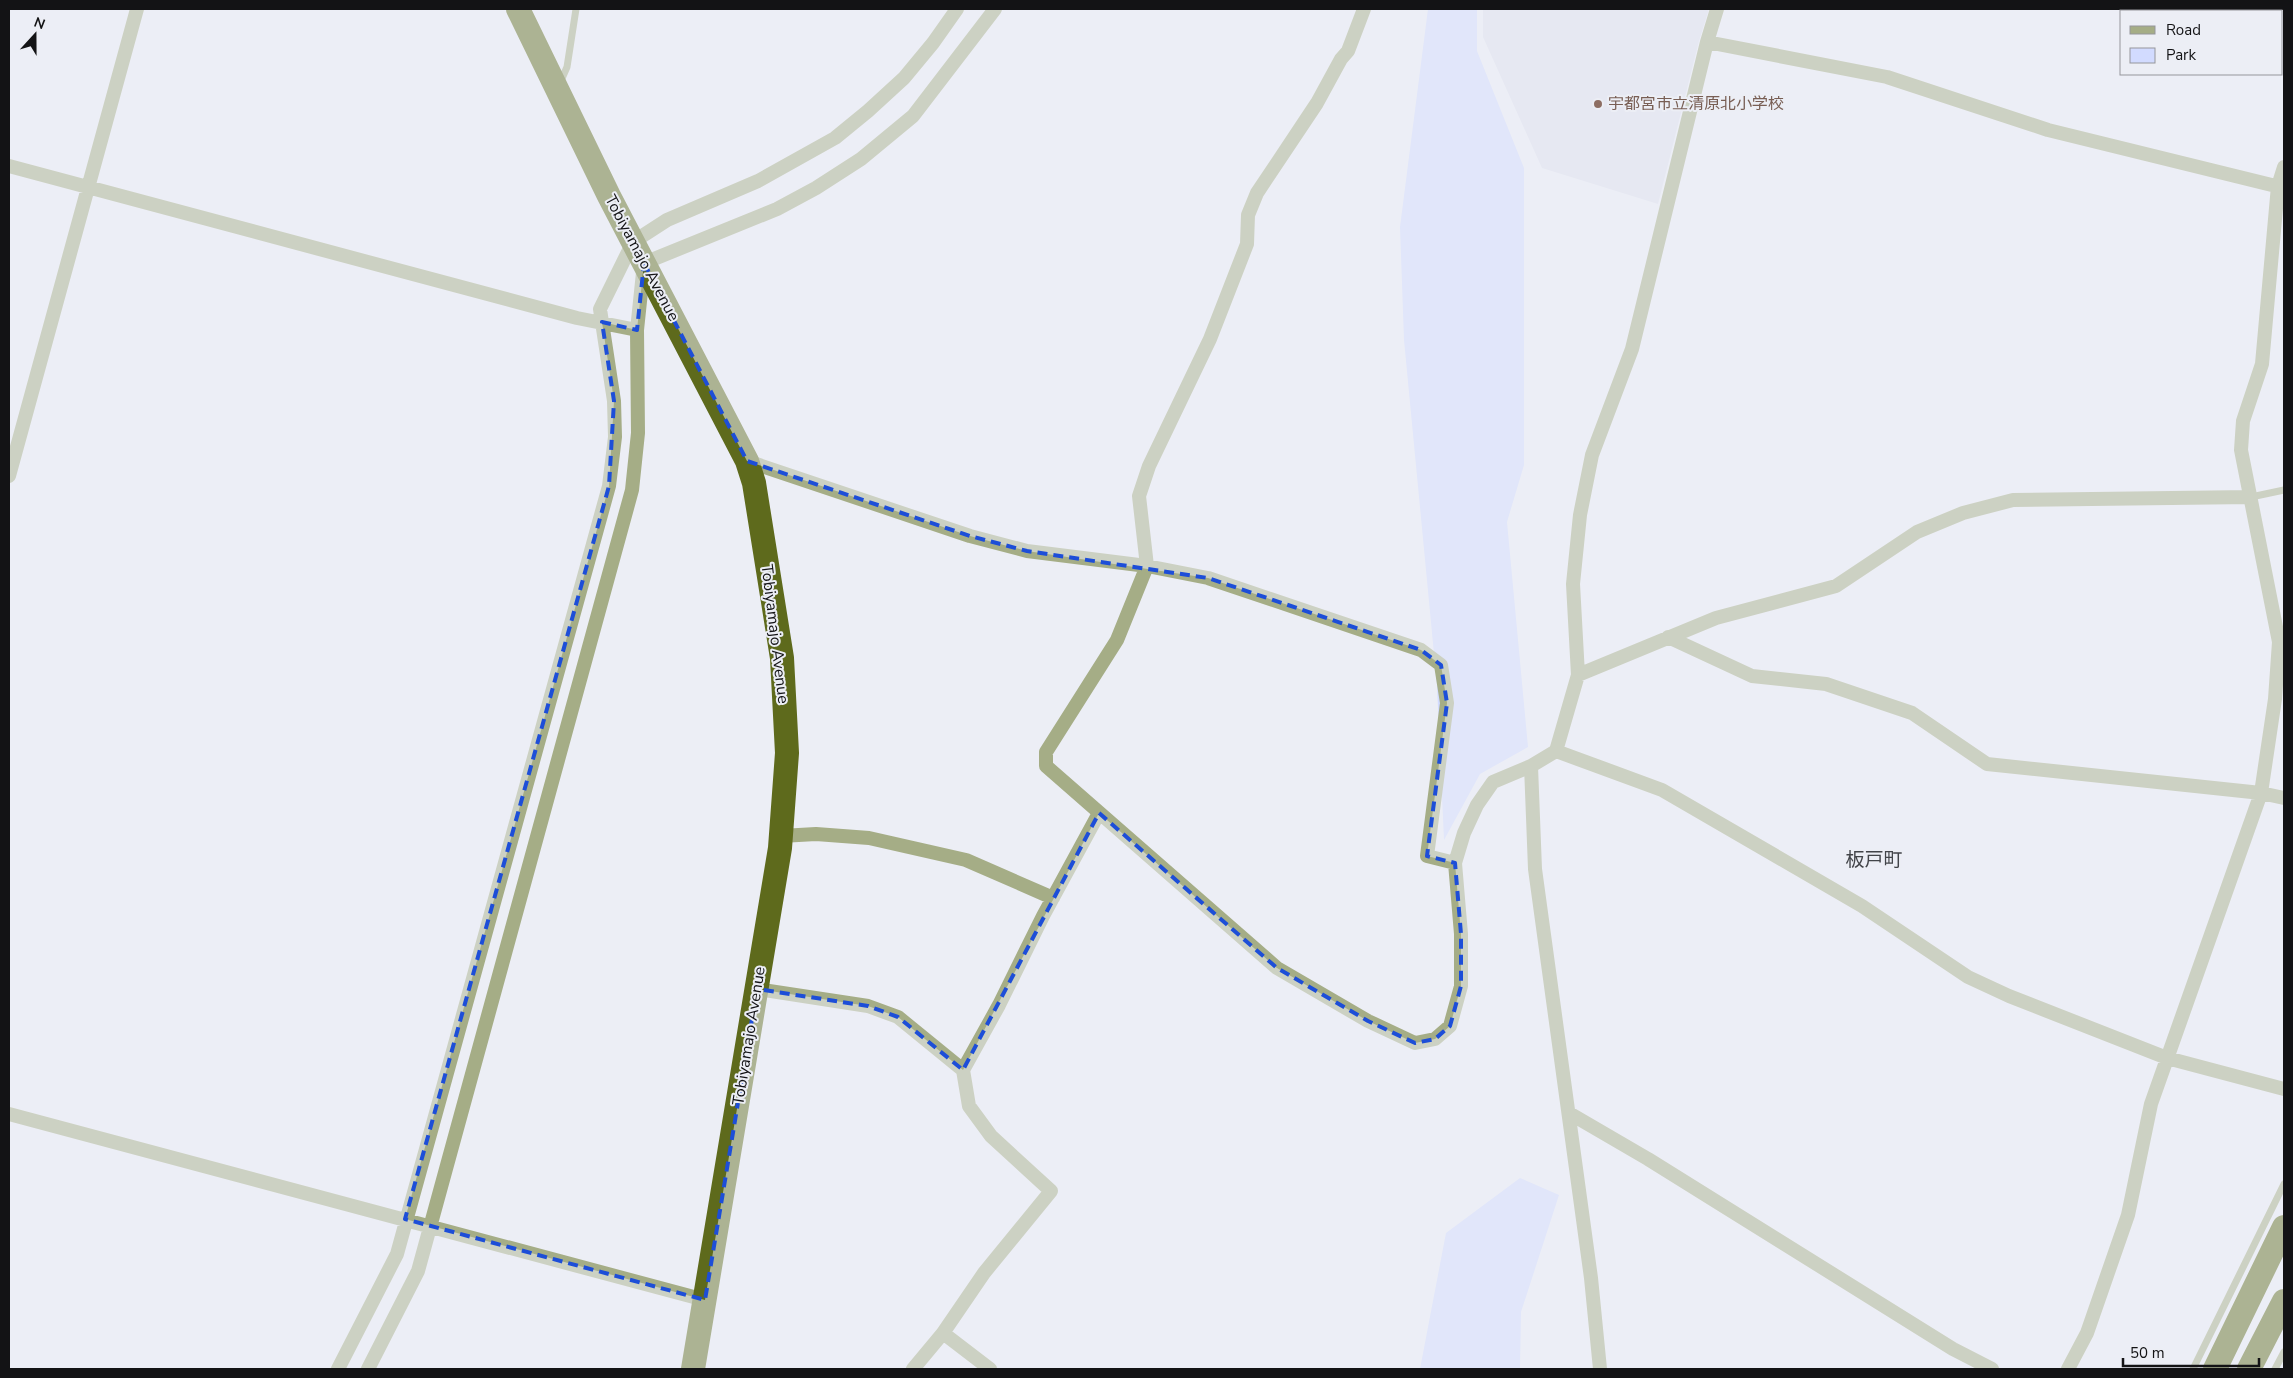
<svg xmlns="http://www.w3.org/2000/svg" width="2293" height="1378" font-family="'Nunito Sans','Noto Sans JP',sans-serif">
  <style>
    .built { fill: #dde0ee }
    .green { fill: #d2dbff }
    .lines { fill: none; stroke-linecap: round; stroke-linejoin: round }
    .service { stroke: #a5ad86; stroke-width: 7 }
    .minor { stroke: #a5ad86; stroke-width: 14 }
    .trunk { stroke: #5e6a1c; stroke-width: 24 }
    .marked { fill: none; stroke: #1d4ed8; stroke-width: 4; stroke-dasharray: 10 6; stroke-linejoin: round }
    .education-dot { fill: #8d6e63; stroke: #eceef5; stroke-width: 2 }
    .labels { text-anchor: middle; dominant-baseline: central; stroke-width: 4; stroke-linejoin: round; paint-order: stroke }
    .education-label { font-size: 16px; fill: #785e54; stroke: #eceef5; text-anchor: start }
    .street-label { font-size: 16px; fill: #131315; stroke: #eceef5 }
    .quarter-label { font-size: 19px; fill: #424449; stroke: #eceef5 }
  </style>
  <rect width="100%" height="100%" fill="#eceef5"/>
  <!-- built -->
  <path class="built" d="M1483 9H1709L1699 41 1658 204 1542 168 1483 37Z"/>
  <!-- green -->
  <path class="green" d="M1428 9H1477V51L1524 168V465L1507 522 1528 747 1480 774 1444 840 1437 685 1404 340 1400 227Z
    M1520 1178 1559 1195 1521 1312 1520 1369H1420L1446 1233Z"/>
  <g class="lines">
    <!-- service -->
    <path class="service" d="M560 83 567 67 576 9
      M2251 497 2284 490
      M2193 1369 2284 1184
      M2275 1369 2284 1352"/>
    <!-- minor -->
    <path class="minor" d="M1364 9 1348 51 1341 59 1317 103 1257 193 1248 215 1247 244 1210 339 1149 466 1139 496 1147 566 1117 640 1046 752V766L1277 968 1368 1021 1415 1043 1435 1039 1450 1026 1461 986V934L1455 863 1464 833 1477 805 1493 782 1531 766 1556 751 1578 675 1573 584 1580 515 1592 455 1632 349 1707 42 1717 9
      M1707 42 1887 77 2048 130 2284 188
      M9 166 577 318 637 330
      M747 461 970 536 1027 551 1147 566 1208 578 1421 650 1441 665 1447 703 1427 856 1455 863
      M9 476 137 9
      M1668 637 1752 676 1826 684 1912 713 1987 764 2261 793 2284 798
      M1578 675 1716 618 1836 586 1917 532 1963 513 2013 500 2251 497
      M1556 751 1662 790 1862 906 1968 977 2009 996 2167 1058 2284 1089
      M1531 766 1535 869 1591 1278 1600 1369
      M781 836 816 834 869 838 966 860 1053 898
      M757 989 868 1006 898 1017 963 1070
      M1569 1113 1648 1159 1953 1349 1992 1369
      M9 1114 705 1300
      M943 1333 990 1369
      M338 1369 397 1254 609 486 615 437 614 401 600 309 633 242 667 220 758 181 835 138 868 111 904 78 933 43 957 9
      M368 1369 418 1271 632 490 638 433 637 330 644 263 777 209 816 188 861 159 913 116 995 9
      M913 1369 943 1333 984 1273 1051 1191 991 1136 969 1106 963 1070 999 1005 1043 916 1099 813
      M2068 1369 2087 1333 2128 1215 2151 1104 2261 793 2275 699 2279 642 2241 450 2243 421 2262 364 2278 186 2284 167"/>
    <!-- trunk -->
    <path class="trunk" d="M518 9 609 196 747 461 754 483 782 658 787 753 780 848 693 1369
      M2215 1369 2284 1227
      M2249 1369 2284 1301"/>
  </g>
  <!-- marked area -->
  <path d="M0 0H2293V1378H0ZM644 263 747 461 970 536 1027 551 1208 578 1421 650 1441 665 1447 703 1427 856 1455 863 1461 934V986L1450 1026 1435 1039 1415 1043 1368 1021 1277 968 1099 813 963 1070 898 1017 868 1006 757 989 705 1300 405 1219 609 486 614 401 602 322 637 330Z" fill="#eceef5" fill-opacity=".55" fill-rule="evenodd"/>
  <path class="marked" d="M644 263 747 461 970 536 1027 551 1208 578 1421 650 1441 665 1447 703 1427 856 1455 863 1461 934V986L1450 1026 1435 1039 1415 1043 1368 1021 1277 968 1099 813 963 1070 898 1017 868 1006 757 989 705 1300 405 1219 609 486 614 401 602 322 637 330Z"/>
  <!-- markers -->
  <circle class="education-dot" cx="1598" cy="104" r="5"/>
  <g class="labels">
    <!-- education labels -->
    <g class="education-label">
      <text x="1608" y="104">宇都宮市立清原北小学校</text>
    </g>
    <!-- street labels -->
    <g class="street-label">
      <text transform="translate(642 258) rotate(62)">Tobiyamajo Avenue</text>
      <text transform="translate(775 634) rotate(83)">Tobiyamajo Avenue</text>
      <text transform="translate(749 1036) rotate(-81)">Tobiyamajo Avenue</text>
    </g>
    <!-- quarter labels -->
    <g class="quarter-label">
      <text x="1874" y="860">板戸町</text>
    </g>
  </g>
  <!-- border -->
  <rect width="2293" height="1378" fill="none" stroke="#131315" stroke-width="20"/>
  <!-- legend -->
  <rect x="2120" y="10" width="162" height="65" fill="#eceef5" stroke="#95969b"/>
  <rect x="2130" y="26" width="25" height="8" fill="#a5ad86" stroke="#95969b"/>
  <text x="2166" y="35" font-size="15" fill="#131315">Road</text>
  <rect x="2130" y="48" width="25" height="15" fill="#d2dbff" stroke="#95969b"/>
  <text x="2166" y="60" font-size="15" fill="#131315">Park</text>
  <!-- north arrow -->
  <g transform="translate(35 35) rotate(21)" stroke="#eceef5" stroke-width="4" paint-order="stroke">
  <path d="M0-4L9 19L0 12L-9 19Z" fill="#131315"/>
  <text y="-8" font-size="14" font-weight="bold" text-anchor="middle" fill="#131315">N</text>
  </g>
  <!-- scale -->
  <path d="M2123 1358v8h136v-8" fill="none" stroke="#131315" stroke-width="2.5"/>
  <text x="2130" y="1358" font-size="15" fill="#131315" stroke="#eceef5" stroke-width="4" paint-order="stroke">50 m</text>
</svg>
